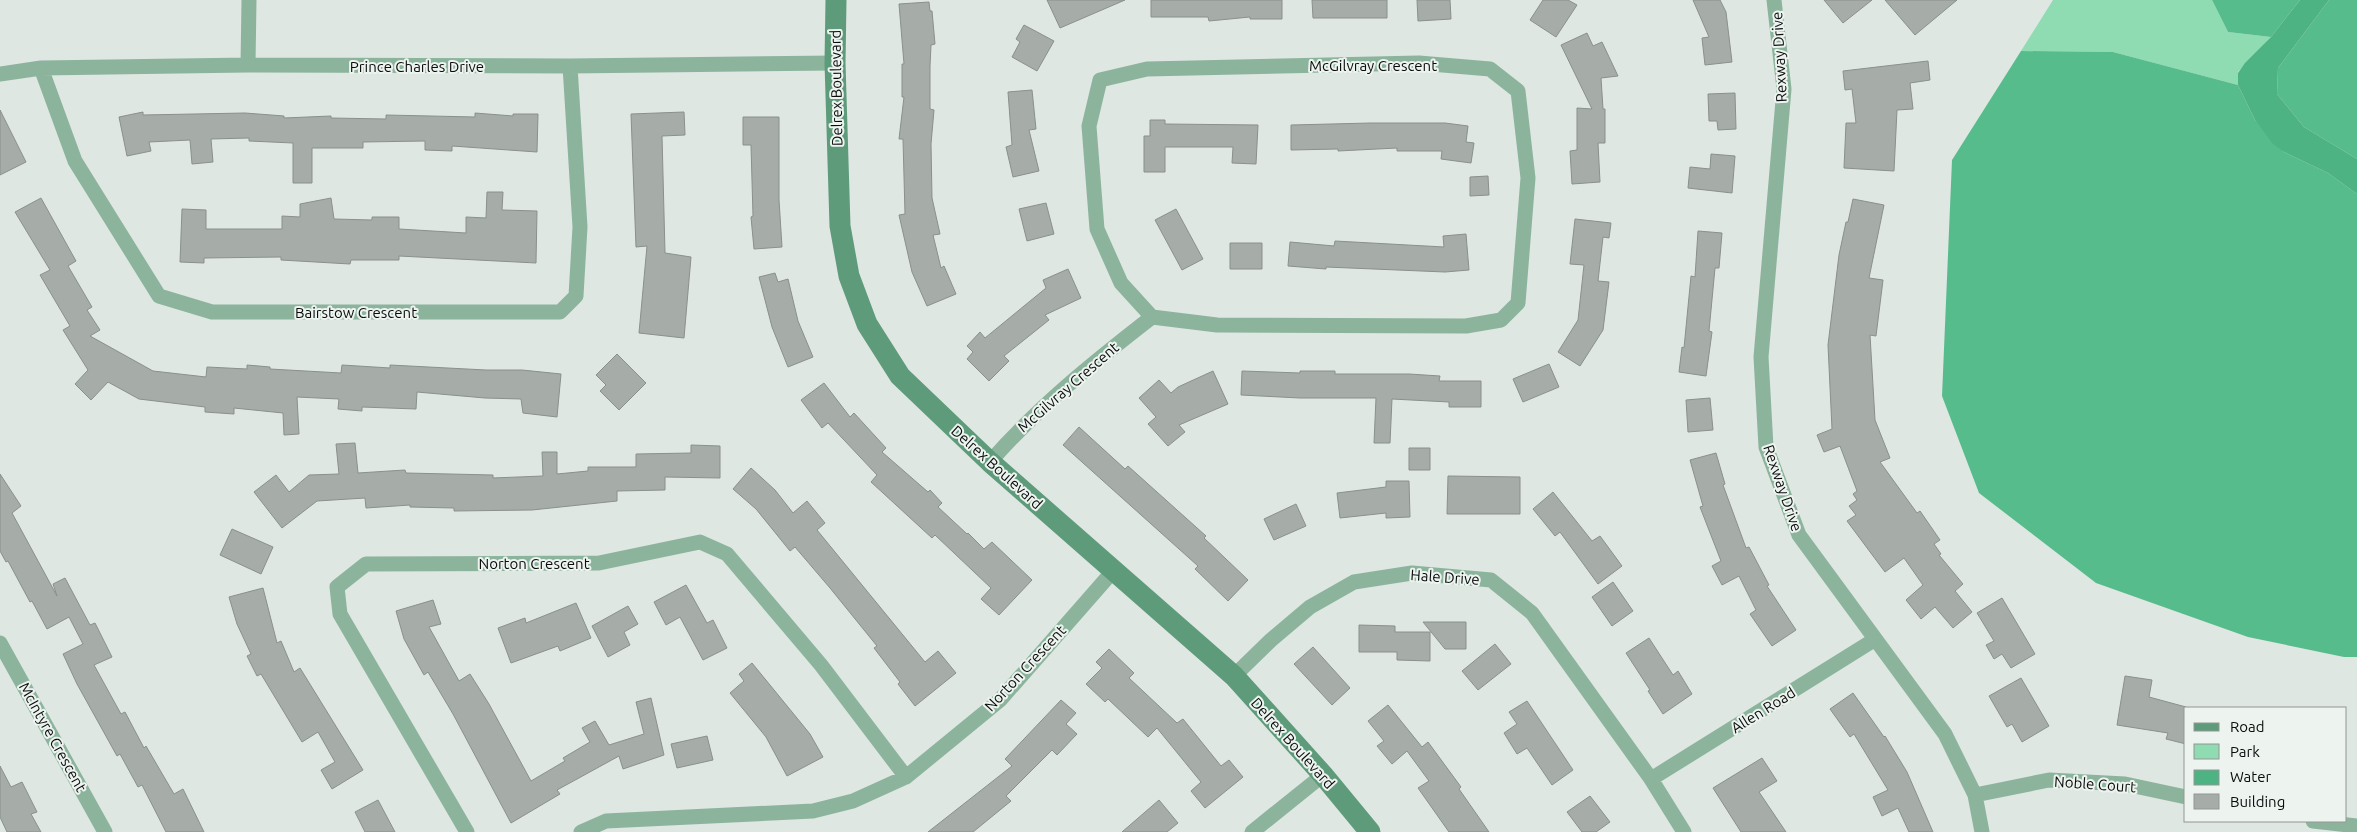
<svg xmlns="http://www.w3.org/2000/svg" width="2357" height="832" font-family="Ubuntu,sans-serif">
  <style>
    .green { fill: #8fdbb2 }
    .forest { fill: #57bc8b }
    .water { fill: #4db383 }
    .building { fill: #a6ada9; stroke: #8a908c }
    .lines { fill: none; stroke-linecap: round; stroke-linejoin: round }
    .street { stroke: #8cb49d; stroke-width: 15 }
    .secondary { stroke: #5d9b7a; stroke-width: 21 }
    .labels { text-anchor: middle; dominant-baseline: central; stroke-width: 4; stroke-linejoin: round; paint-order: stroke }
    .street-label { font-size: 15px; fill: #0a0c0b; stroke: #edf4f0 }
  </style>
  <rect width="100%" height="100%" fill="#dfe7e2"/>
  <!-- green -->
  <path class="green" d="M2053 0H2212L2228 32 2271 37 2238 72V85L2113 52 2021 51Z"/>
  <!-- forest -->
  <path class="forest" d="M2212 0H2300L2271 37 2228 32Z
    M2329 0H2357V159L2304 127 2277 94 2278 68Z
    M2021 51 2113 52 2238 85 2255 120 2284 152 2328 173 2357 194V657H2344L2248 637 2096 583 1979 493 1942 396 1952 160Z"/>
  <!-- water -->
  <path class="water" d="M2300 0H2329L2278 68 2277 94 2304 127 2357 159V194L2328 173 2284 152 2273 144 2255 120 2238 85V73L2245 63 2271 37Z"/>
  <!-- building -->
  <path class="building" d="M1047 0H1125L1060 28Z
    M1151 0H1282V19H1250V17L1209 21 1208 17H1151Z
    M1312 0H1387V18H1313Z
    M1417 0H1450L1451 19 1418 21Z
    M1543 0H1568L1577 5 1556 37 1530 20Z
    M1693 0H1720L1726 12 1732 62 1705 65 1702 38 1709 37Z
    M1824 0H1872L1843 23Z
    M1885 0H1957L1915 35Z
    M929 2 930 11H932L935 44 931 45 930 66V109L934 110 931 144 932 198 940 234 933 235 941 268 944 266 956 294 927 306 912 272 899 215 905 214 903 139H899L904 97H902V64H904L899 4Z
    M1024 25 1054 41 1037 71 1012 57 1020 42 1016 39Z
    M1587 33 1593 46 1602 42 1618 76 1601 78 1603 109H1605V143H1598L1600 182 1572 184 1570 151 1577 150V108L1592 109 1561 45Z
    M1928 61 1930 80 1910 83 1913 109 1897 110 1894 171 1844 168 1846 123H1856L1852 89 1845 90 1843 71Z
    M1032 90 1036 129 1029 130 1039 171 1013 177 1006 147 1012 145 1008 92Z
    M1735 93 1736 129 1718 130 1717 121H1709L1708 94Z
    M0 110 26 162 0 175Z
    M143 112V115L245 113 284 116V118L331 116V118L386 119V115L475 117V113L513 116V114H538L537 152 452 146V151L425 150V141L363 142V148H312V183H293V143L249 141V138L211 139 213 162 192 164 190 140 149 142 151 151 127 156 119 117Z
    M684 112 685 135 662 136 665 253 691 257 684 338 639 333 647 246 636 247 631 114Z
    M743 117H779V200L782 247 754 249 751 217 753 216 751 145H743Z
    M1150 120H1165V124L1258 125 1256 164 1232 163 1233 147H1165V172H1144V136H1150Z
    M1371 123H1445L1468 126 1466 142 1474 143 1471 163 1441 159 1442 151H1397V148L1338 151V149L1291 150V125Z
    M1711 154 1735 156 1732 193 1688 188 1690 167 1710 169Z
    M1488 176 1489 195 1470 196V177Z
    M487 192H503L502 210 537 211 536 263 399 256V260H351L350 264 281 260V257L204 258V263L180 262 182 209 206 210V229H282V216L300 217V204L331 198 334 219 372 220V217H399V229L466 233V217L486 218Z
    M41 198 76 261 68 266 92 307 87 310 100 330 90 336 153 371 206 377 207 367 247 369V365L270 367V369L341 373 342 365 390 368V365L486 370H522L561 374 557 417 523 413 521 399 485 398 417 392 416 409 362 407V411L338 409 339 399 297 397 299 434 284 435 283 413 234 408V414L205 412V407L139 399 108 382 91 400 75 384 88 370 63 330 70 326 40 275 50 270 15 212Z
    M1853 199 1884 205 1869 278 1883 280 1876 336 1870 335 1875 420 1890 458 1880 462 1917 513 1920 511 1940 540 1934 544 1941 554 1939 555 1963 584 1955 591 1972 612 1953 628 1935 607 1921 619 1906 600 1923 585 1904 558 1885 572 1847 521 1856 515 1849 506 1857 500 1853 494 1857 491 1840 446 1824 452 1817 435 1832 429 1828 345 1839 255 1846 222H1848Z
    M1046 203 1054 234 1027 241 1019 209Z
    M1176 209 1203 259 1182 270 1155 220Z
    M1575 219 1611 223 1609 238 1603 237 1598 281 1609 282 1603 330 1580 366 1558 352 1578 320 1584 265 1570 264Z
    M1698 231 1722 233 1719 268H1715L1709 331 1712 332 1706 376 1679 372 1682 347 1684 348 1691 276 1695 277Z
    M1466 234 1469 270 1445 272 1326 267V269L1288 266 1290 242 1334 246 1335 241 1444 247 1443 236Z
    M1230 243H1262V269H1230Z
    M1068 269 1081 298 1045 315 1049 320 1004 356 1009 361 989 381 967 359 973 352 967 346 980 332 985 338 1046 288 1043 280Z
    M775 273 778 282 788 279 798 321 813 357 788 367 772 327 759 277Z
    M617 354 646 383 619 410 600 391 606 385 596 375Z
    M1549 364 1559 387 1523 402 1513 379Z
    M1213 371 1228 404 1179 425 1185 432 1168 446 1148 424 1156 417 1139 398 1159 380 1171 393 1178 387Z
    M1242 371 1300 373V371H1335V374H1409L1440 376 1439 381H1481V407H1449V402L1392 399 1390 443H1374L1376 398H1300L1241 395Z
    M824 383 850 417 854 413 886 448 882 452 928 492 930 490 942 503 938 507 967 534 968 533 984 549 992 542 1032 580 999 615 981 599 991 588 935 535 932 538 871 482 877 475 828 423 822 428 801 400Z
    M1710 398 1713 430 1688 432 1686 400Z
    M1079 427 1125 469 1128 466 1206 536 1204 538 1248 580 1228 601 1195 569 1198 566 1063 445Z
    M355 443 358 473 405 470 406 473 493 475V478L543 476 542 452H557V474L588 471V467H636V454L691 453V445L720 446V478L665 477V490L617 491V501L532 510 454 511V508L410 507V505L366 508 365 498 317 501 282 528 254 492 276 475 289 492 309 475 339 474 336 444Z
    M1409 448H1430V470H1409Z
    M1716 453 1725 484 1723 485 1746 548 1749 547 1769 585 1767 586 1796 630 1772 646 1750 614 1756 610 1739 576 1722 585 1712 566 1721 561 1700 507 1703 506 1690 460Z
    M751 468 775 490 793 513 807 501 825 523 817 530 925 662 938 651 956 673 915 706 898 684 900 682 874 648 877 646 830 588 795 547 790 551 756 509 733 489Z
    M0 474 21 506 12 513 57 596 53 584 65 578 90 625 95 623 112 657 94 665 121 714 125 712 144 748 146 746 174 794 183 789 204 832H166L142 785 138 787 120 754 117 756 77 684 63 654 83 644 69 617 47 629 32 601 30 602 8 561 6 562 0 551Z
    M1448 476 1520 477V514H1447Z
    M1386 481H1409L1410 517 1386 518V513L1340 518 1337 493 1386 487Z
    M1553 492 1592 541 1600 536 1622 566 1598 584 1560 532 1555 536 1533 509Z
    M1296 504 1306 526 1274 540 1264 519Z
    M232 529 273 547 261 574 220 555Z
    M1613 582 1633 611 1612 626 1592 597Z
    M686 585 707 623 713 620 727 648 703 660 680 617 666 625 654 602Z
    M263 588 277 643 281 641 294 672 300 668 363 770 332 789 321 770 335 762 318 732 302 742 261 674 257 676 247 656 251 654 237 624 229 597Z
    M2002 598 2035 654 2011 668 2002 654 1994 659 1986 645 1994 641 1977 613Z
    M433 600 441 624 429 627 459 681 470 674 489 704 531 781 565 761 563 758 590 742 582 728 595 721 609 745 644 734 636 702 651 698 664 755 623 769 619 756 557 790 560 794 511 823 453 714 428 672 424 675 404 639 396 611Z
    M576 603 591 638 560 651 558 646 511 663 498 628 525 618 526 623Z
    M628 606 638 624 624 632 630 645 608 657 592 626Z
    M1423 622H1466V649H1445Z
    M1359 625 1395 626V632H1430V661L1397 660V652H1359Z
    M1649 638 1673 675 1678 671 1692 694 1663 714 1648 691 1650 690 1626 653Z
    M1495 644 1511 664 1478 690 1462 671Z
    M1313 647 1350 688 1332 705 1294 664Z
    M1109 649 1134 673 1129 678 1177 723 1183 719 1221 766 1229 760 1243 777 1205 808 1191 791 1201 782 1157 728 1148 737 1108 699 1105 702 1086 684 1102 668 1096 662Z
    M752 663 810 734 823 757 787 776 766 737 730 693 744 681 739 674Z
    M2125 676 2152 680 2149 697 2186 707V744L2166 739 2168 733 2117 725Z
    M2021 678 2049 726 2022 742 2012 724 2007 727 1989 696Z
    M1853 693 1884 737 1885 736 1907 772 1933 832H1909L1898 808 1882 816 1873 797 1888 790 1854 734 1850 737 1830 709Z
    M1061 700 1076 713 1066 724 1077 734 1057 755 1052 750 1006 796 1011 801 973 832H928L1012 766 1005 759Z
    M1527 701 1573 770 1552 785 1527 748 1517 754 1504 733 1517 724 1509 712Z
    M1388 705 1422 747 1428 742 1461 787 1459 789 1489 832H1449L1418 788 1429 781 1407 751 1392 764 1377 746 1384 741 1368 721Z
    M707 736 713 760 677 768 671 744Z
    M1762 758 1777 781 1759 792 1786 832H1741L1713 788Z
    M0 766 11 787 22 782 37 812 31 814 41 832H7L0 817Z
    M1590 796 1610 822 1596 832H1582L1567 812Z
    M378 800 395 832H365L355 812Z
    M1159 800 1178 823 1167 832H1122Z"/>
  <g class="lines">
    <!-- street -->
    <path class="street" d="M1774 0 1784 89 1761 357 1766 447 1799 535 1945 734 1975 795 1982 832
      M248 65 249 0
      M41 68 75 161 159 296 212 312H560L576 296 580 227 570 66
      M0 74 41 68 248 65 570 66 835 63
      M990 462C1038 407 1094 362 1152 317L1217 325 1466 326 1501 320 1518 303 1528 178 1518 91 1490 69 1419 63 1147 69 1100 80 1089 126 1097 229 1121 283 1152 317
      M0 643 105 832
      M1234 676 1271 640 1310 607 1354 582 1412 573 1491 580 1532 613 1651 779 1684 832
      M1651 779 1874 640
      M1975 795 2049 780 2125 784 2186 797
      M2313 821 2357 826
      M467 832 340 614 337 587 366 564 599 563 700 542 727 554 821 665 906 777
      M581 832 606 821 813 811 853 801 906 777 1000 700 1114 570
      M1252 832 1323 775"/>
    <!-- secondary -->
    <path class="secondary" d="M836 0 835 63 840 226 849 276 867 324 900 376 990 462 1234 676 1323 775 1370 832"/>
  </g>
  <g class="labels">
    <!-- street labels -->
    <g class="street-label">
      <text transform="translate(1779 57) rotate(-93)">Rexway Drive</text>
      <text x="1373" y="65">McGilvray Crescent</text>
      <text x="417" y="66">Prince Charles Drive</text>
      <text transform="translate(836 88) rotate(-91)">Delrex Boulevard</text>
      <text x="356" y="312">Bairstow Crescent</text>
      <text transform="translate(1068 387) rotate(-41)">McGilvray Crescent</text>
      <text transform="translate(997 467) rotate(42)">Delrex Boulevard</text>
      <text transform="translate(1783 488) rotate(71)">Rexway Drive</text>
      <text x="534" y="563">Norton Crescent</text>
      <text transform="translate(1445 577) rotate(4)">Hale Drive</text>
      <text transform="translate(1025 668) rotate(-47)">Norton Crescent</text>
      <text transform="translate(1763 710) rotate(-32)">Allen Road</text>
      <text transform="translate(53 737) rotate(61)">McIntyre Crescent</text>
      <text transform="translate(1293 743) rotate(48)">Delrex Boulevard</text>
      <text transform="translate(2095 784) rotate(4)">Noble Court</text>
    </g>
  </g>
  <!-- legend -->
  <rect x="2184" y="707" width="162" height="115" fill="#edf4f0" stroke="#929794"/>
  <rect x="2194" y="723" width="25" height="8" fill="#5d9b7a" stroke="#929794"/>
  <text x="2230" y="732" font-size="15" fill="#0a0c0b">Road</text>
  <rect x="2194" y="744" width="25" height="15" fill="#8fdbb2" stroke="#929794"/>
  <text x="2230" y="757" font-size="15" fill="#0a0c0b">Park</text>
  <rect x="2194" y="770" width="25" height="15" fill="#4db383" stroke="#929794"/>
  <text x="2230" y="782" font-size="15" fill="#0a0c0b">Water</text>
  <rect x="2194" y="794" width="25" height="15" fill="#a6ada9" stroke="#929794"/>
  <text x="2230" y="807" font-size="15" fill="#0a0c0b">Building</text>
</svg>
